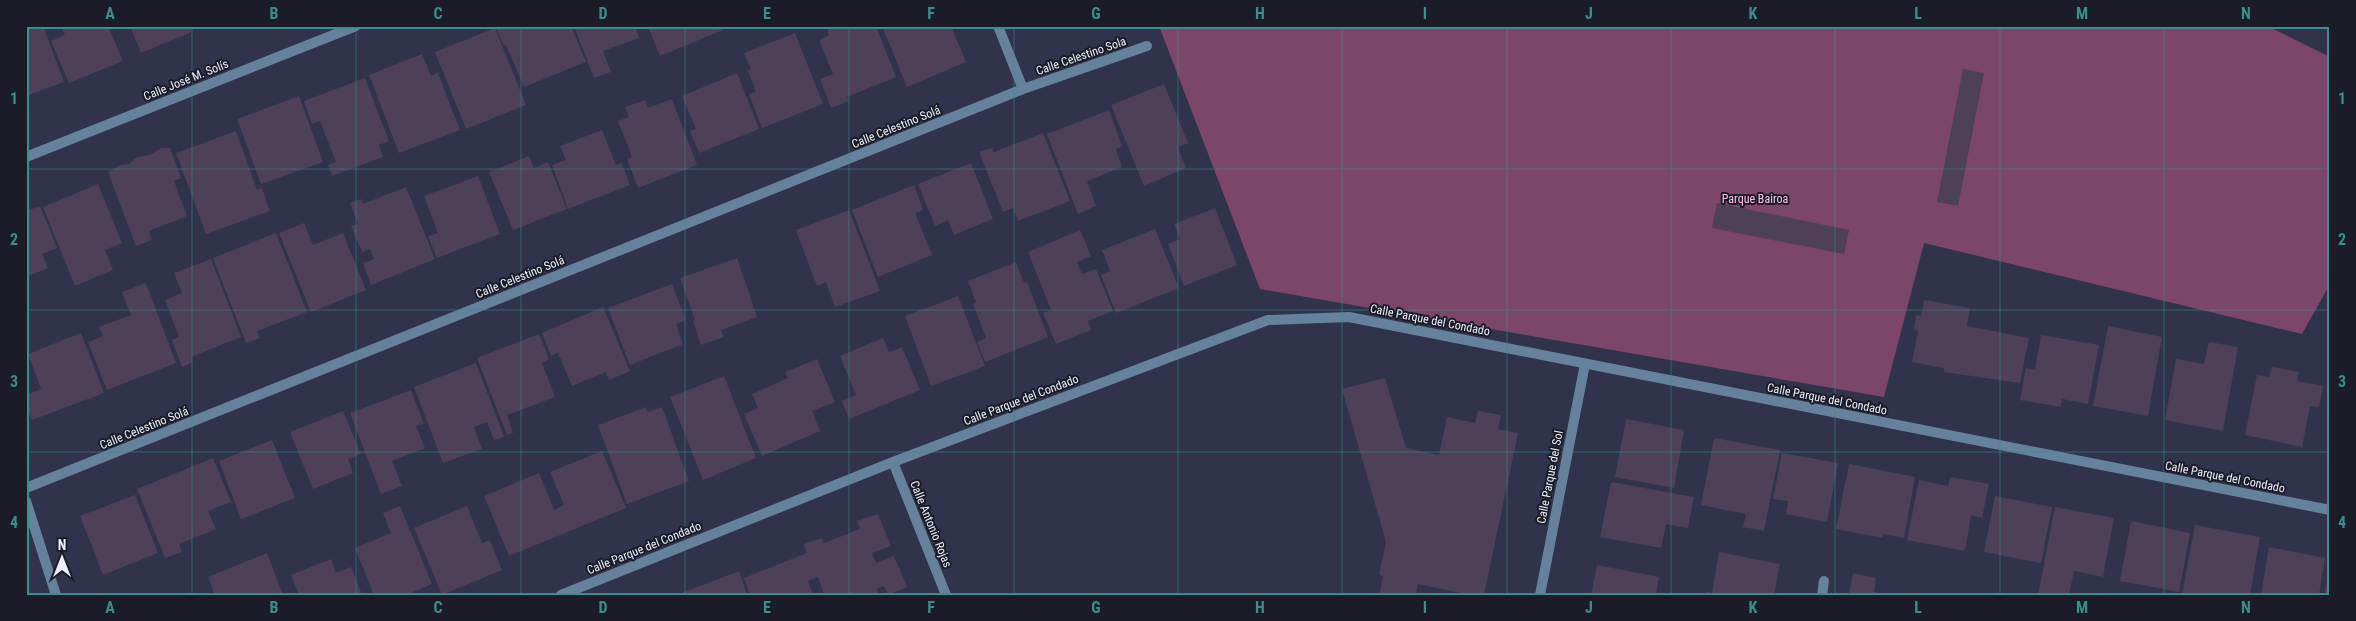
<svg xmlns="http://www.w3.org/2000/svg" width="2356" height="621" font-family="'Roboto Condensed',sans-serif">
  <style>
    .green { fill: #7c456a }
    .building { fill: #4d4058 }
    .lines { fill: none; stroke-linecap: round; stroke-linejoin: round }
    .minor { stroke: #66819b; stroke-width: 10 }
    .grid { fill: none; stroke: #3b8e8b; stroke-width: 1; stroke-opacity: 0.55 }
    .labels { text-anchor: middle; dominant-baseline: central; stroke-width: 4; stroke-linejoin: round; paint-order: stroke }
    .street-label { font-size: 12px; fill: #eceefe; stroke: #1b1c27 }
    .park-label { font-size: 12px; fill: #fec1e8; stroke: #1b1c27 }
    .neatline { fill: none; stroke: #3b8e8b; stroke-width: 2 }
    .grid-label { font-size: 16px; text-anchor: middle; font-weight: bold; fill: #3b8e8b }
  </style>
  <rect width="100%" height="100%" fill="#31334c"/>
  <!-- green -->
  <path class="green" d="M1159 26H2267L2330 57V284L2302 334 1924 243 1884 397 1260 289Z"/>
  <!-- building -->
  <path class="building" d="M36 26H43L64 82 26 96V30Z
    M61 26H108L123 61 69 83 51 41 65 35Z
    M130 26H190L192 32 141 53Z
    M495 26H571L586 62 524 87 506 45 504 46Z
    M574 26H635L639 38 603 51 611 72 594 78Z
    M648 26H721L723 30 660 56Z
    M836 26H876L896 77 847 97 849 101 831 108 820 79 833 74 819 40 829 35 827 30Z
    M882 26H951L966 62 907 87Z
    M495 28 526 105 466 129 435 52Z
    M795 33 823 104 762 128 749 94 756 92 748 71 751 69 744 53Z
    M422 54 431 76 438 73 460 130 399 153 369 75Z
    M1963 69 1984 73 1958 206 1937 202Z
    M737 73 759 129 699 153 690 131 696 129 682 96Z
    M365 78 389 141 379 145 383 157 332 176 328 165 336 162 320 121 312 124 304 101Z
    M1164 84 1188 143 1178 147 1186 168 1144 186 1111 105Z
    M299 96 323 162 261 184 237 119Z
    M672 99 697 165 638 188 627 159 632 157 618 121 629 117 625 107 645 100 648 108Z
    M1109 110 1122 146 1116 149 1122 167 1087 181 1096 206 1078 214 1047 134Z
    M602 130 616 165 622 163 630 185 568 209 552 165 566 160 560 146Z
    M236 131 257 190 262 188 270 211 206 234 176 153Z
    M1043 133 1070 201 1018 221 1013 208 1003 212 979 152 992 148 994 152Z
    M161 148H170L181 178 174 181 187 216 149 231 152 240 136 246 108 172 120 165 129 164 137 157 150 155Z
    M529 156 534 168 548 162 567 209 513 230 489 172Z
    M971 163 993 219 954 235 948 220 935 226 918 184Z
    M478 176 500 234 437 258 428 236 438 233 424 196Z
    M98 184 122 243 105 250 113 270 75 286 43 207Z
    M914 185 923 210 915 213 932 255 878 277 852 210Z
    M406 187 435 259 371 285 363 263 374 259 370 249 362 252 351 226 358 224 350 203 361 199 363 204Z
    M1717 203 1849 230 1844 254 1712 228Z
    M40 206 57 248 42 254 48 268 26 277V211Z
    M1215 208 1237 265 1184 286 1168 244 1180 239 1174 224Z
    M849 210 880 291 835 307 826 282 817 286 796 230Z
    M304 223 313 245 343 233 366 290 311 312 279 233Z
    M1155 229 1179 288 1116 313 1101 275 1110 271 1102 250Z
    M1080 230 1091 256 1077 262 1082 274 1096 269 1113 311 1088 321 1091 330 1056 344 1043 313 1051 310 1028 252Z
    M276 233 307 312 257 331 260 338 246 343 213 258Z
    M737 258 757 317 721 330 724 337 701 345 693 321 695 320 680 278Z
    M211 259 241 337 191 357 193 362 182 367 172 340 179 337 165 300 182 293 174 273Z
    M1016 262 1024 283 1027 282 1048 337 985 362 977 342 986 338 973 304 976 302 968 281Z
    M146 283 176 363 107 390 88 342 103 336 99 327 131 315 122 292Z
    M672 284 686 320 676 324 683 344 630 365 608 308Z
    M958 296 985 366 931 386 905 316Z
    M1924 300 1970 308 1967 326 2029 338 2020 383 1944 372V368L1912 362 1918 331 1914 330 1916 315 1921 316Z
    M603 307 630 371 609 380 606 372 572 386 558 353 551 356 542 333Z
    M2108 326 2162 337 2148 416 2093 406Z
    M81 333 104 393 32 420 26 407V395L41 389 28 354Z
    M539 334 549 359 542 363 555 397 507 415 513 433 507 435 477 358Z
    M2041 335 2099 345 2088 404 2062 399 2061 407 2020 400 2026 368 2035 370Z
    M883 338 889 352 902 347 920 390 849 419 842 401 856 395 840 356Z
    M2209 342 2238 347 2223 431 2165 420 2176 359 2204 364Z
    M817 359 835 402 812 411 820 431 762 456 744 414 758 408 752 394 788 378 785 372Z
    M476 363 504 437 494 440 487 422 474 427 482 449 443 463 414 387Z
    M2272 367 2299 372 2297 381 2323 386 2319 407 2310 406 2302 447 2245 435 2257 375 2269 377Z
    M724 376 756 458 703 480 670 397Z
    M1385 378 1406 448 1439 455 1447 417 1475 423 1478 411 1501 415 1498 429 1518 433 1484 595H1470L1418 584 1416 595H1379L1383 576 1379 575 1386 542 1342 389Z
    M411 390 424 424 416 426 425 448 392 461 402 486 381 494 350 413Z
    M646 407 648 412 662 407 689 481 627 504 598 425Z
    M343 411 361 454 348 459 353 473 313 489 290 432Z
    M1626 419 1684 430 1674 488 1615 477Z
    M1714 438 1780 450 1764 531 1743 527 1746 514 1701 505Z
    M272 440 295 498 241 519 219 461Z
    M602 451 626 508 509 556 484 496 539 473 554 510 564 505 550 472Z
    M1782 453 1838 463 1827 522 1786 514 1788 501 1773 499Z
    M213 458 231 502 208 511 216 529 179 544 182 552 165 558 137 489Z
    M1849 464 1915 477 1904 538 1883 534V538L1836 529Z
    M1950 477 1989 484 1982 518 1971 515 1965 551 1907 540 1919 480 1948 486Z
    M1611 482 1694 497 1688 528 1666 524 1661 548 1600 537Z
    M135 495 158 553 103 575 80 516Z
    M1995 496 2052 507 2041 563 1984 552Z
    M400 506 432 584 406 595H374L355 548 391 533 383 513Z
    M467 506 482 543 490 540 502 570 442 595 414 528Z
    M2055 507 2114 518 2103 577 2074 571 2069 595H2038Z
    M878 514 891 546 872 553 876 563 894 556 907 587 888 595 884 586 877 589 879 595H824L818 577 808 581 813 595H750L744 578 807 553 804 544 822 538 824 543 860 529 857 521Z
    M2131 521 2190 533 2179 592 2120 581Z
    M2195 525 2260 537 2250 595H2182Z
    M2269 547 2325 558 2319 595H2261Z
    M1719 552 1780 564 1774 595H1706L1707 592 1712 593Z
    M267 553 283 595H215L208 577Z
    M331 559 336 573 351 567 362 595H299L291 575Z
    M1597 565 1659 577 1656 595H1591Z
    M739 571 747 595H677Z
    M2329 571 2330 595H2324Z
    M1853 573 1876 578 1874 592 1884 595H1849Z"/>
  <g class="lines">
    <!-- minor -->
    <path class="minor" d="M998 26 1023 89
      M26 157 356 26
      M893 462 946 595
      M26 488 1023 89 1147 46
      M26 501 56 595
      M561 595 893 462 1268 320 1349 317 2330 510
      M1540 595 1585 364
      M1822 595 1824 581"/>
  </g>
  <!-- grid -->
  <path class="grid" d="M192 26V595M356 26V595M521 26V595M685 26V595M849 26V595M1014 26V595M1178 26V595M1342 26V595M1507 26V595M1671 26V595M1835 26V595M2000 26V595M2164 26V595M26 169H2330M26 310H2330M26 452H2330"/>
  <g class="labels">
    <!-- street labels -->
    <g class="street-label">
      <text transform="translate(1081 56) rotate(-19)">Calle Celestino Sola</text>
      <text transform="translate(186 80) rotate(-22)">Calle José M. Solís</text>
      <text transform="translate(896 127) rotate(-22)">Calle Celestino Solá</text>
      <text transform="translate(520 277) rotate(-22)">Calle Celestino Solá</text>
      <text transform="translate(1430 320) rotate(11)">Calle Parque del Condado</text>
      <text transform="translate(1827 399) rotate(11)">Calle Parque del Condado</text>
      <text transform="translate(1021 400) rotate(-21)">Calle Parque del Condado</text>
      <text transform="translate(144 428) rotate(-22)">Calle Celestino Solá</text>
      <text transform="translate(1550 477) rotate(-79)">Calle Parque del Sol</text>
      <text transform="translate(2225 477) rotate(11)">Calle Parque del Condado</text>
      <text transform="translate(931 524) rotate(68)">Calle Antonio Rojas</text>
      <text transform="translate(644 548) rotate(-22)">Calle Parque del Condado</text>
    </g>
    <!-- park labels -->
    <g class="park-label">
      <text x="1755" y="199">Parque Bairoa</text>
    </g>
  </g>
  <!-- border -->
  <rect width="2356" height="621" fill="none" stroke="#1b1c27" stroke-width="55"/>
  <!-- north arrow -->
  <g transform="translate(62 558)" stroke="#1b1c27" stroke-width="4" paint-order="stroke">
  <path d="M0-4L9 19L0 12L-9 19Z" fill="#eceefe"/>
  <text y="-8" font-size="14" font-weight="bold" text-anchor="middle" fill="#eceefe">N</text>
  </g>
  <rect x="28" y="28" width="2300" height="566" class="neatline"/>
  <g class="grid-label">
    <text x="110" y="19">A</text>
    <text x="274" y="19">B</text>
    <text x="438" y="19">C</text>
    <text x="603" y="19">D</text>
    <text x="767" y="19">E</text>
    <text x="931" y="19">F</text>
    <text x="1096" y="19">G</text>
    <text x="1260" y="19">H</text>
    <text x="1425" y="19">I</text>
    <text x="1589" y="19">J</text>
    <text x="1753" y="19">K</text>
    <text x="1918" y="19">L</text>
    <text x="2082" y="19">M</text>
    <text x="2246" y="19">N</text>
    <text x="14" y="104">1</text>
    <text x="2342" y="104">1</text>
    <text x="14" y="245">2</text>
    <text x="2342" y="245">2</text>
    <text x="14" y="387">3</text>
    <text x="2342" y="387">3</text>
    <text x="14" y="528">4</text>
    <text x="2342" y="528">4</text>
    <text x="110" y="613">A</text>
    <text x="274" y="613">B</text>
    <text x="438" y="613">C</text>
    <text x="603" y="613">D</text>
    <text x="767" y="613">E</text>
    <text x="931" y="613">F</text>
    <text x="1096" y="613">G</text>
    <text x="1260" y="613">H</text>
    <text x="1425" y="613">I</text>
    <text x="1589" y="613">J</text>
    <text x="1753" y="613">K</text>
    <text x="1918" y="613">L</text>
    <text x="2082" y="613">M</text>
    <text x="2246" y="613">N</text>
  </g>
</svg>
